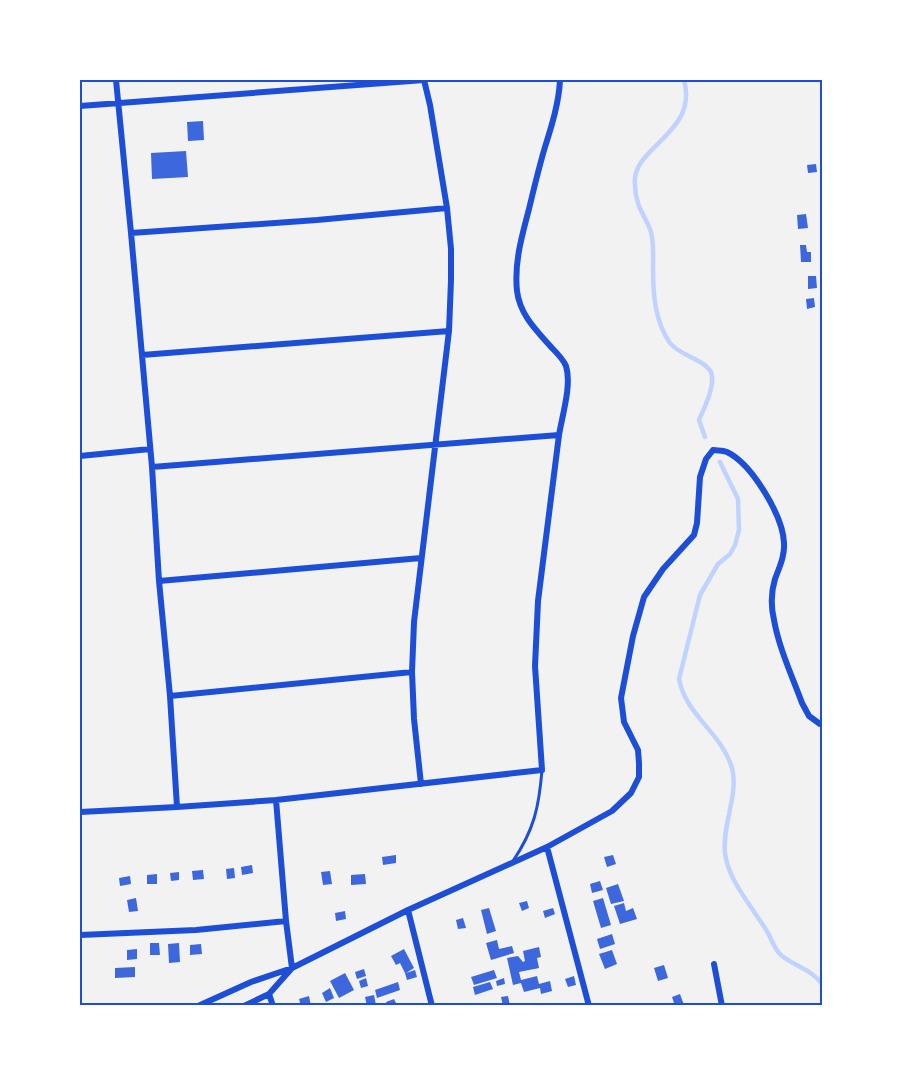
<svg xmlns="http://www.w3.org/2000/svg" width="902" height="1085" font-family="Signika,sans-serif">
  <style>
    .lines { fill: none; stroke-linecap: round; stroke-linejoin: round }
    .stream { stroke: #bfd3fe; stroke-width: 4.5 }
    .building { fill: #3d67dc }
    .service { stroke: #1d4ed8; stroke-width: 3 }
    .minor { stroke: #1d4ed8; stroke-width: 6 }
    .neatline { fill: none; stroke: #1d4ed8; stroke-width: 2 }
  </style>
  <rect width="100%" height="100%" fill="#f2f2f2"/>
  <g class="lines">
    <!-- stream -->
    <path class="stream" d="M684 80C699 134 630 147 635 185 635 191 636 197 638 203 641 213 648 222 651 232 654 243 653 257 653 269 653 294 655 322 670 343 680 356 704 359 711 372 716 385 704 408 699 420L705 437
      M720 462 738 499 739 530 735 545 730 554 718 564 700 595 679 679C686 716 722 733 732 768 739 794 722 824 725 853 728 881 754 909 768 933 772 940 775 951 782 956 795 966 812 970 822 984"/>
  </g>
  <!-- building -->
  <path class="building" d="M203 121 204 140 188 141 187 122Z
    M186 151 188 177 152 179 151 153Z
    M816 164 817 172 808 173 807 165Z
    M806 214 808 228 798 229 797 215Z
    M800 245H806L807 252H811V262H801Z
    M808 276H816L817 288 808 289Z
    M814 298 815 307 807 309 806 299Z
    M396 855V863L383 865 382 857Z
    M613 855 616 864 607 867 604 857Z
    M252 865 253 873 242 875 241 867Z
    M234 868 235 878 227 879 226 869Z
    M203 870 204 879 193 880 192 871Z
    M330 871 332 884 323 885 321 872Z
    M179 872V880L171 881 170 873Z
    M157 874V884H147V875Z
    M365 874 366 884 351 885V875Z
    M130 876 131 884 120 886 119 878Z
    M600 881 603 890 592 893 590 884Z
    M618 884 624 901 611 904 606 888Z
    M136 898 138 911 129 912 127 900Z
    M603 898 611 925 601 928 593 901Z
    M527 901 529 908 522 911 519 903Z
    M624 903 626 911 633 908 637 919 620 924 614 906Z
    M489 908 496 931 487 934 481 910Z
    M553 908 555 914 545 918 543 911Z
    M345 911 346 919 336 921 335 913Z
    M463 918 466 928 458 929 456 920Z
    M612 934 615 944 600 949 597 939Z
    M497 940 499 949 512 946 514 953 491 960 486 943Z
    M150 943H159L160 955H150Z
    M179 943 180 962 169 963 168 944Z
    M201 944 202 954 190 955V945Z
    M539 947 541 957 537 958 539 968 519 972 521 980 537 976 539 984 550 981 552 991 541 994 540 988 524 992 521 983 513 985 507 958 518 956 523 962 525 961 523 951Z
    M137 949V959L127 960V950Z
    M404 949 414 968 406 973 415 970 417 977 407 980 405 973 400 963 396 965 391 956Z
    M612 950 617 964 605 969 599 954Z
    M664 965 668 978 658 981 654 968Z
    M135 967V977L115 978V968Z
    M364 969 366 976 357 979 355 972Z
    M494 970 497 978 474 985 471 977Z
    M345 973 354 990 339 998 330 981Z
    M574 976 576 985 568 987 565 979Z
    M366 978 368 986 361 988 359 981Z
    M504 978 505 984 497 986 496 981Z
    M398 982 400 990 377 998 375 990Z
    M490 982 493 989 475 995 473 987Z
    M330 988 334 998 326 1002 322 993Z
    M680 994 684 1005 675 1006 672 997Z
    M374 995 376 1005 367 1006 365 997Z
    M309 996 311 1006H301L299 999Z
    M508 996 510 1006H503L501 997Z
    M394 999 396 1003 387 1006 386 1002Z"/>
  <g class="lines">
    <!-- service -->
    <path class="service" d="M513 861C534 830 539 807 542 770"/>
    <!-- minor -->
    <path class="minor" d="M116 80 131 233 152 467 159 581 170 696 177 807
      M80 106 424 80
      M131 233 317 220 447 208
      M142 355 449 331
      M559 435C562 416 572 385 566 366 563 359 557 353 552 348 536 330 520 315 517 291 514 262 522 236 529 209 534 188 539 167 545 147 552 125 559 102 560 80
      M80 456 150 449
      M159 581 421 558
      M170 696 412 672
      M421 784 414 719 412 672 414 622 449 331 451 280V249L447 208 430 105 424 80
      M80 812 177 807 276 800 542 770 535 666 538 601 559 435 152 467
      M547 847 589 1006
      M408 910 432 1006
      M80 935 196 930 286 921
      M714 964 722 1006
      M269 994 273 1006
      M198 1006 251 982 292 968 286 921 276 800
      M244 1006 269 994 292 968 408 910 547 847 612 811 631 793 639 777V763L638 750 624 722 621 698 633 636 644 597 663 569 694 535 697 523 700 477 706 459 713 450C718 451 722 450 727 452 752 464 783 516 784 543 785 556 779 568 775 579 771 592 771 607 774 620 779 648 792 676 802 703L809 716 820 724 822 723"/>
  </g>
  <!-- border -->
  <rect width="902" height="1085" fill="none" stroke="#ffffff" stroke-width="162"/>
  <rect x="81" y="81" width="740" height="923" class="neatline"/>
</svg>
